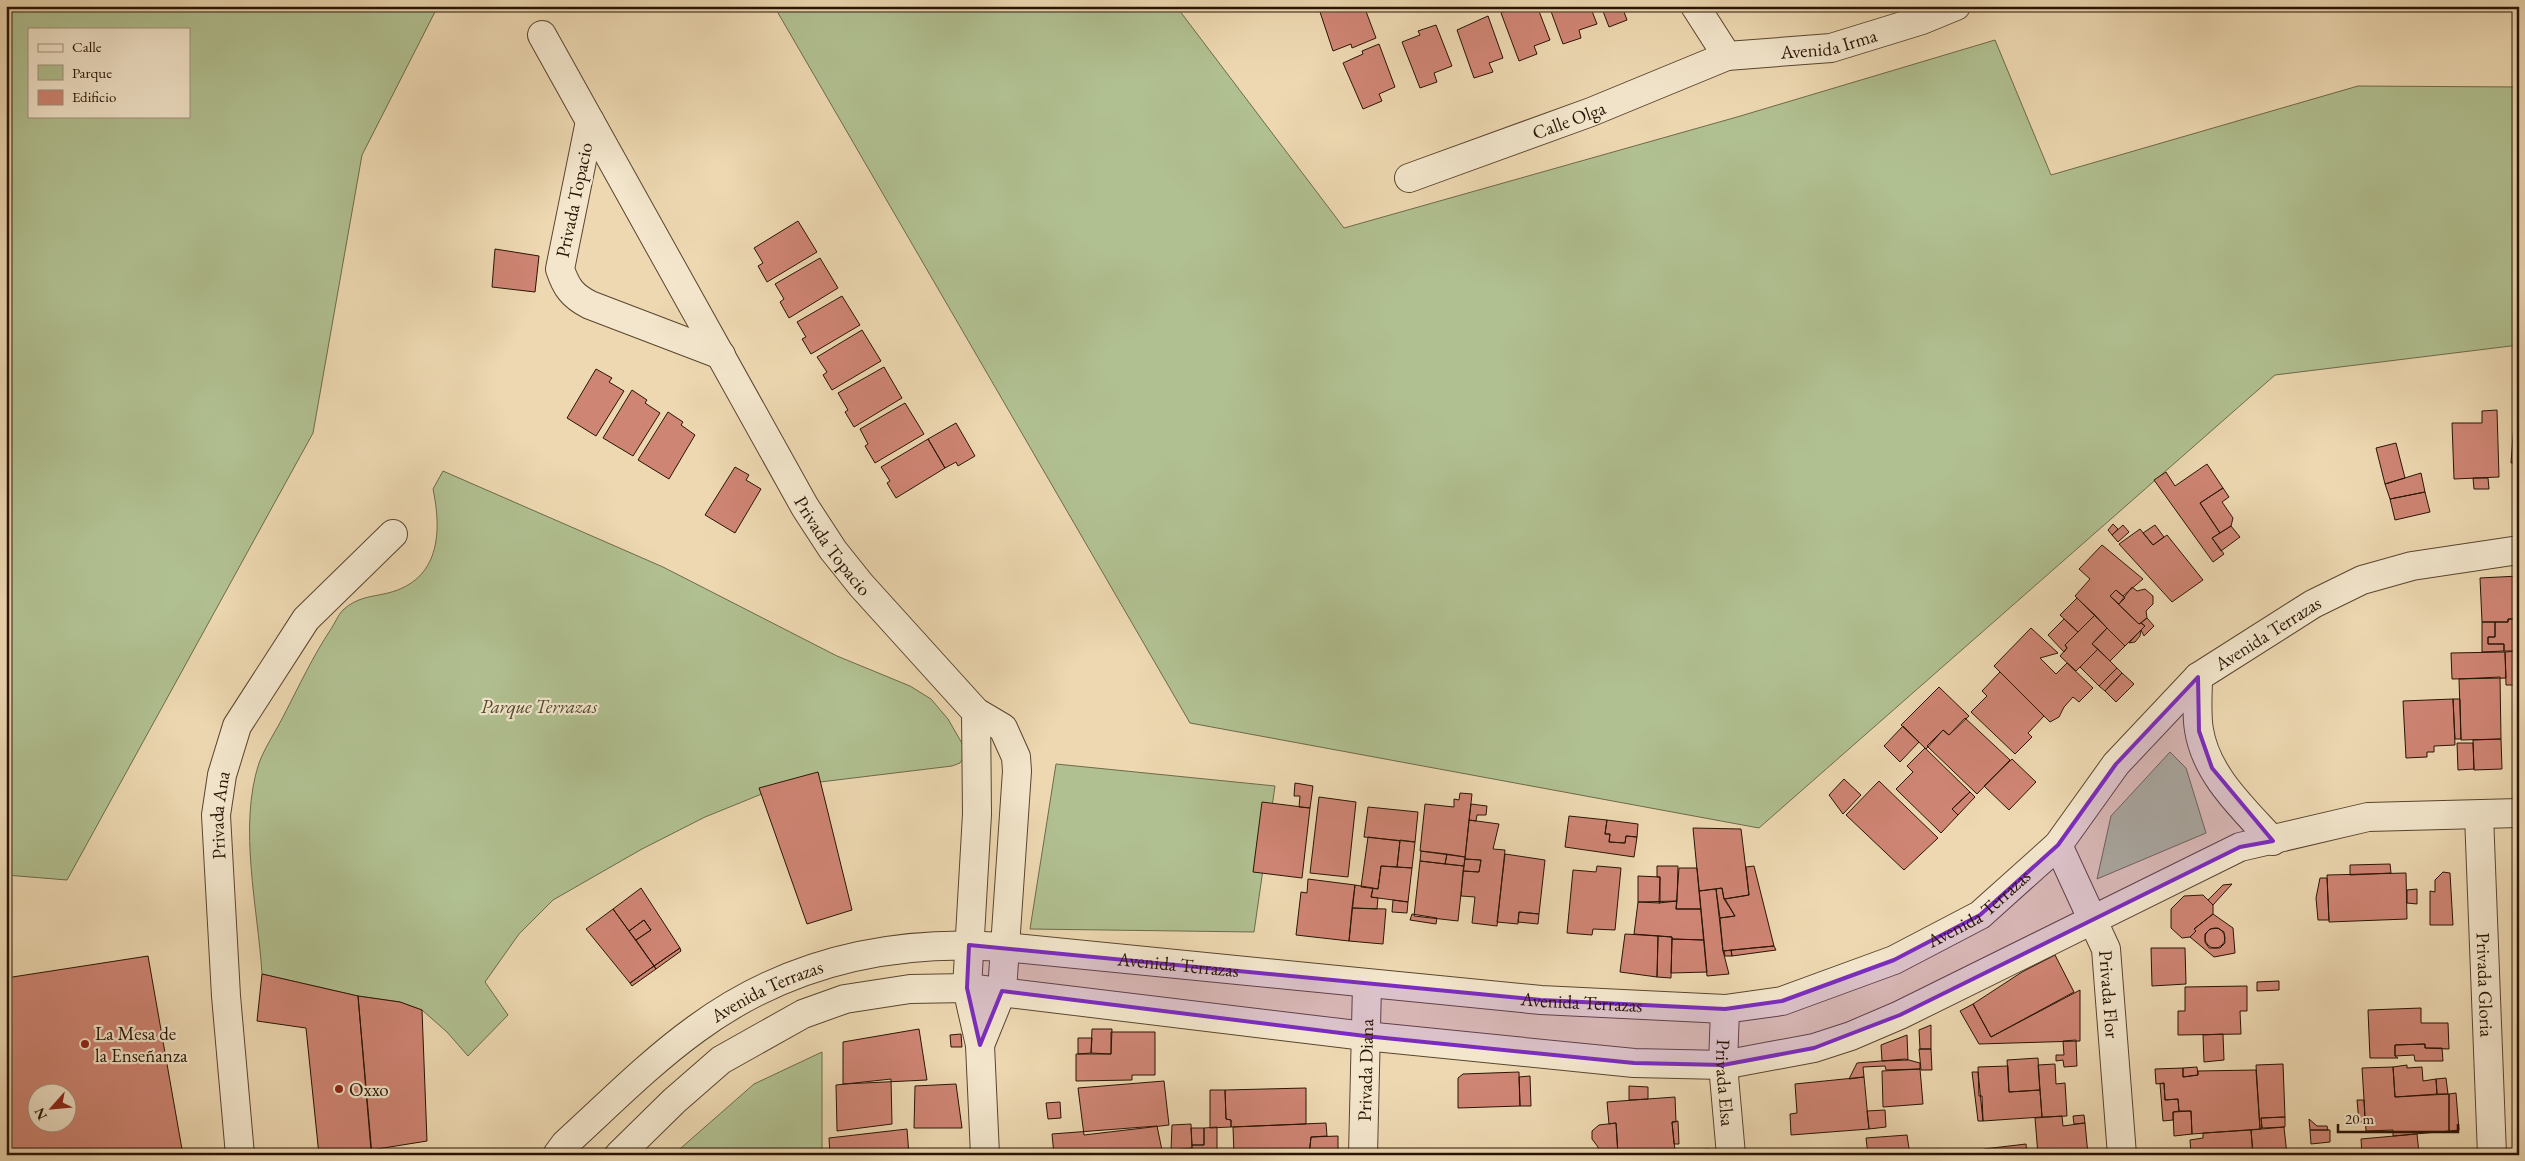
<svg xmlns="http://www.w3.org/2000/svg" width="2525" height="1161" font-family="'EB Garamond',serif">
  <style>
    .green { fill: #b1c091; stroke: #6d6a4a; fill-rule: evenodd }
    .building { fill: #cf8574; stroke: #291404; fill-rule: evenodd }
    .lines { fill: none; stroke-linecap: round; stroke-linejoin: round }
    .minor-casing { stroke: #5a452f; stroke-width: 30 }
    .tertiary-casing { stroke: #5a452f; stroke-width: 30 }
    .minor { stroke: #f3e6cc; stroke-width: 28 }
    .tertiary { stroke: #f3e6cc; stroke-width: 28 }
    .marked { fill: #7b2cbf; fill-opacity: 0.2; stroke: #7b2cbf; stroke-width: 4; stroke-linejoin: round }
    .poi-dot { fill: #8f2418; stroke: #f3e6cc; stroke-width: 2 }
    .labels { text-anchor: middle; dominant-baseline: central; stroke-width: 4.5; stroke-linejoin: round; paint-order: stroke }
    .street-label { font-size: 19px; fill: #291404; stroke: #f3e6cc }
    .park-label { font-size: 19px; font-style: italic; fill: #52482e; stroke: #f3e6cc }
    .poi-label { font-size: 19px; fill: #291404; stroke: #f3e6cc; text-anchor: start }
  </style>
  <rect width="100%" height="100%" fill="#edd8b1"/>
  <filter id="stains"><feTurbulence type="fractalNoise" baseFrequency=".004" numOctaves="4"/><feColorMatrix values="0 0 0 0 .2 0 0 0 0 .09 0 0 0 0 .02 0 0 0 .5 -.17"/></filter>
  <radialGradient id="worn" r=".72"><stop offset=".6" stop-color="#630" stop-opacity="0"/><stop offset="1" stop-color="#630" stop-opacity=".3"/></radialGradient>
  <!-- green -->
  <path class="green" d="M6 6H438L362 155 313 433 67 880 6 875ZM29 29H189V116H29Z
    M774 6H1176L1344 228 1737 117 1995 40 2051 175 2358 86 2519 87V345L2275 375 1759 828 1190 723Z
    M443 471 663 567 837 656 910 686 931 699 948 719 963 745 964 757 960 763 952 766 779 787 705 817 642 849 553 900 519 934 485 982 508 1015 468 1056 447 1032 422 1010 400 1002 358 996 262 974C258 908 238 827 259 763 265 747 276 731 284 715 299 686 313 656 331 629 335 623 338 615 343 610 357 597 371 597 388 593 440 580 442 532 433 489Z
    M2170 752 2186 768 2206 833 2097 879 2111 816Z
    M1056 764 1275 786 1254 932 1030 929Z
    M822 1052V1155H673L754 1084Z"/>
  <!-- building -->
  <path class="building" d="M1318 6H1364L1376 38 1352 48 1351 44 1333 51Z
    M1388 6H1406L1390 11Z
    M1518 6H1537L1550 40 1534 46 1537 54 1519 61 1501 13Z
    M1549 6H1590L1597 24 1579 30 1581 38 1563 44Z
    M1601 6H1640V7L1624 12 1627 20 1609 27Z
    M1488 16 1503 58 1489 63 1493 72 1474 78 1457 30Z
    M1436 25 1452 66 1434 73 1437 82 1420 88 1402 42 1420 35 1418 31Z
    M1379 44 1395 87 1379 94 1382 101 1363 109 1343 63 1363 54 1362 51Z
    M798 221 817 252 767 282 758 266 763 263 754 248Z
    M495 249 539 256 535 292 492 287Z
    M820 258 838 288 789 318 780 302 784 299 775 284Z
    M842 296 860 325 811 354 802 339 806 337 797 322Z
    M862 330 881 361 832 390 823 375 827 372 817 357Z
    M884 367 902 398 854 427 845 412 848 410 838 393Z
    M596 369 612 378 609 382 624 391 596 436 567 418Z
    M2518 369H2519V463H2511Z
    M632 390 647 400 645 403 660 413 633 456 603 438Z
    M905 403 924 434 875 463 865 446 868 444 860 429Z
    M2497 410 2499 477 2454 479 2452 423H2482V411Z
    M668 412 683 422 681 425 695 435 669 479 638 460Z
    M956 423 975 456 958 466 956 462 945 468 928 439Z
    M928 439 945 468 896 498 887 483 890 481 881 467Z
    M2396 443 2405 478 2385 484 2376 448Z
    M2207 464 2223 488 2200 503 2220 533 2212 538 2224 554 2213 562 2154 480 2166 472 2175 486Z
    M735 467 749 475 746 480 761 489 735 533 705 515Z
    M2421 473 2425 492 2390 499 2385 484Z
    M2473 478H2488L2489 489H2474Z
    M2223 488 2229 497 2222 502 2233 518 2231 526 2220 533 2200 503Z
    M2425 492 2430 512 2395 520 2390 499Z
    M2113 524 2118 529 2112 535 2108 530Z
    M2123 525 2129 532 2118 542 2112 535Z
    M2155 525 2164 537 2153 545 2143 533Z
    M2231 526 2240 537 2221 551 2212 538Z
    M2140 529 2153 545 2167 535 2203 580 2172 602 2119 544Z
    M2102 545 2143 579 2123 596 2116 590 2110 596 2139 624 2141 623 2145 626 2125 646 2075 596 2090 579 2079 569Z
    M2519 576V619H2508V622H2482L2480 578Z
    M2132 587 2137 591 2145 589 2153 596V604L2146 611 2147 618 2139 624 2117 603 2119 604Z
    M2116 590 2125 598 2119 604 2110 596Z
    M2077 598 2095 615 2078 632 2060 615Z
    M2095 615 2107 628 2092 644 2098 649 2076 671 2060 656 2067 648 2065 645Z
    M2147 618 2154 626 2144 636 2141 630 2145 626 2141 623Z
    M2064 619 2078 632 2065 645 2067 648 2064 652 2048 635Z
    M2508 619H2519V651H2504V644H2488V637H2495V622H2508Z
    M2482 622H2495V637H2488V644H2504V651L2482 652Z
    M2031 628 2058 653 2040 658 2056 674 2067 663 2093 688 2079 702 2073 697 2064 707 2059 717 2050 722 1994 666Z
    M2107 628 2125 646 2110 661 2092 644Z
    M2141 630 2140 636 2135 642 2129 643Z
    M2098 649 2117 668 2099 686 2080 667Z
    M2519 651V685H2506L2505 652Z
    M2505 652 2506 678 2452 679 2451 653Z
    M2117 668 2122 673 2105 691 2099 686Z
    M2000 672 2044 716 2028 733 2032 737 2015 754 1971 712 1987 696 1982 691Z
    M2122 673 2134 684 2116 702 2105 691Z
    M2500 677 2501 739 2461 740 2459 679Z
    M1939 687 1969 716 1949 735 1943 730 1926 749 1901 725Z
    M2453 699H2460L2461 739H2455Z
    M2453 699 2455 745 2434 746V752H2427V757L2406 758 2403 701Z
    M1965 718 2010 760 1977 794 1927 746 1943 730 1949 735Z
    M1903 726 1919 742 1900 762 1884 746Z
    M2501 739 2502 769 2474 770 2473 740Z
    M2457 743H2473L2474 769 2458 770Z
    M1925 748 1970 792 1952 809 1958 815 1941 833 1896 789 1913 772 1907 766Z
    M2012 759 2036 782 2009 810 1984 786Z
    M818 772 852 910 807 924 759 788Z
    M1844 779 1861 795 1843 814 1829 795Z
    M1879 781 1938 838 1904 870 1846 815Z
    M1295 783 1313 786 1310 808 1299 807 1300 796H1294Z
    M1970 792 1975 797 1958 815 1952 809Z
    M1460 793 1472 794 1465 857 1420 851 1425 804 1454 807V799L1459 800Z
    M1319 797 1356 802 1348 877 1310 873Z
    M1262 802 1310 808 1302 878 1253 872Z
    M1471 804 1487 806 1486 815H1477L1476 821 1469 820Z
    M1368 807 1418 812 1415 842 1364 837Z
    M1569 816 1607 820 1605 834H1610L1609 842 1625 843 1626 836 1637 837 1634 857 1565 847Z
    M1469 820 1499 824 1493 849 1505 850 1497 926 1472 923 1475 897 1461 896 1463 871 1479 872 1481 860 1465 859Z
    M1607 820 1638 824 1637 837 1626 836 1625 843 1609 842 1610 834H1605Z
    M1693 828 1741 829 1749 895 1724 899 1722 888 1699 891Z
    M1368 837 1400 841 1397 867 1381 866 1378 889 1361 887Z
    M1400 840 1415 842 1412 868 1397 867Z
    M1421 851 1447 854 1445 864 1420 861Z
    M1447 854 1465 857 1464 866 1445 864Z
    M1505 854 1545 860 1539 914 1519 912 1518 924 1497 922Z
    M1465 859 1481 860 1479 872 1463 871Z
    M1420 861 1464 866 1458 921 1414 916Z
    M2390 864 2391 873 2350 875V865Z
    M1381 866 1412 868 1408 902 1371 897 1373 888 1378 889Z
    M1597 866 1621 868 1615 930 1593 929 1592 935 1567 933 1573 870 1596 872Z
    M1657 866H1678L1677 901 1659 903 1660 877H1657Z
    M1754 866 1774 946 1723 951 1720 918 1735 916 1725 899 1749 895 1746 867Z
    M1679 868H1697L1701 909H1676Z
    M2443 872 2450 873 2453 925H2430V891L2435 892V880Z
    M2406 873 2407 919 2329 922 2327 875Z
    M1638 876 1660 877V903L1638 902Z
    M2320 878H2327L2329 920H2318L2316 898Z
    M1308 879 1355 885 1349 941 1296 935 1301 892 1307 893Z
    M2232 884 2213 905 2208 900 2223 885Z
    M1355 885 1373 888 1371 897 1378 898 1377 909 1352 908Z
    M641 888 680 948 654 966 636 940 651 930 644 920 629 931 613 909Z
    M1722 888 1724 899 1735 916 1720 918 1716 889Z
    M1716 889 1723 951 1729 974 1707 976 1699 891Z
    M2417 889V904L2407 903V890Z
    M2203 895 2213 905V914L2194 929 2196 931 2190 937 2182 938 2171 928V909L2184 896Z
    M1393 900 1408 902 1407 913 1392 912Z
    M1677 901 1676 909H1701L1704 940 1672 939V937L1634 934 1638 902Z
    M1352 908 1386 909 1383 944 1349 941Z
    M613 909 654 966 630 983 586 929Z
    M1519 912 1539 914 1538 924 1518 922Z
    M1412 914 1437 918 1436 924 1410 920Z
    M2213 914 2233 928 2235 953 2214 957 2190 937 2196 931 2194 929ZM2218 928 2224 932 2225 943 2220 948H2209L2205 942V934L2210 929Z
    M644 920 651 930 636 940 629 931Z
    M2205 938a10 10 0 1 1 20 0a10 10 0 1 1-20 0Z
    M1625 934 1658 936 1657 977 1620 972Z
    M1658 936 1672 937 1671 978 1657 977Z
    M1672 939 1704 940 1707 972 1671 973Z
    M1774 946 1776 950 1732 956 1731 950Z
    M680 948 681 951 656 969 654 966Z
    M2151 948H2185L2186 984 2152 986Z
    M1731 950 1732 956H1725L1724 951Z
    M2055 955 2074 992 1991 1037 1973 1004 2022 972Z
    M148 956 183 1155H6V978ZM38 1094H68V1124H38Z
    M654 966 656 969 632 986 630 983Z
    M262 974 358 996 372 1155H319L306 1028 257 1021Z
    M2279 981V990L2257 991V982Z
    M2247 986V1011H2240L2241 1034 2178 1035V1011H2185V987Z
    M2080 990V1041L1979 1044 1960 1011 1973 1004 1991 1037Z
    M358 996 400 1002 422 1010 427 1141 371 1150Z
    M2421 1008V1023H2448L2449 1049 2425 1048V1044L2395 1045V1056L2398 1058H2370L2368 1010Z
    M1931 1025V1049H1920L1919 1030Z
    M919 1029 927 1080 843 1084V1042Z
    M1092 1029H1112L1111 1054 1091 1053Z
    M1111 1032H1155V1075H1132V1080L1076 1081V1054H1111Z
    M961 1034 962 1047H951L950 1035Z
    M2223 1034 2224 1060 2204 1062 2203 1035Z
    M1907 1035 1908 1060 1882 1061 1881 1045Z
    M1078 1038H1092L1091 1053 1078 1054Z
    M2076 1040 2077 1066 2064 1067 2063 1060 2056 1061V1055H2064L2063 1041Z
    M2425 1044V1048H2442L2443 1061H2415L2414 1055 2395 1056V1045Z
    M1919 1049H1931L1932 1070H1921Z
    M2038 1058 2040 1090 2009 1092 2007 1060Z
    M1905 1059 1920 1063V1069L1886 1070 1885 1066 1863 1067 1864 1077 1849 1079 1857 1063Z
    M2055 1064 2056 1084 2065 1083 2067 1116 2042 1117 2038 1065Z
    M2283 1064 2285 1117 2261 1118 2262 1128 2260 1129 2256 1065Z
    M2407 1065V1068L2422 1067 2423 1081 2436 1079 2437 1094 2395 1097 2393 1067Z
    M2008 1066 2009 1092 2040 1090 2042 1117 1983 1121 1982 1096H1979L1978 1067Z
    M2197 1067 2198 1075 2183 1077V1068Z
    M2393 1067 2395 1097 2449 1094V1131L2393 1136V1130L2366 1131 2362 1068Z
    M2183 1068V1077L2198 1075V1071L2256 1070 2260 1129 2192 1134 2191 1111H2179L2178 1099 2165 1100 2164 1083 2156 1084 2155 1069Z
    M1920 1069 1923 1104 1883 1107 1882 1071Z
    M1519 1072 1520 1106 1458 1108V1078L1463 1074Z
    M1972 1072H1978L1983 1121H1978Z
    M1530 1076 1531 1106H1520L1519 1077Z
    M1864 1077 1869 1129 1791 1135 1790 1114 1797 1113 1795 1084Z
    M2446 1078 2448 1094H2437L2436 1079Z
    M891 1079 892 1124 837 1131 836 1085Z
    M1164 1081 1169 1125 1084 1135 1078 1088Z
    M2164 1083 2165 1100 2178 1099 2179 1111 2173 1112V1120L2163 1121 2160 1084Z
    M956 1084 962 1128H914L915 1086Z
    M1629 1086 1648 1087V1099L1629 1100Z
    M1306 1088V1124L1231 1127V1120L1226 1119 1225 1090Z
    M1210 1090H1225L1226 1119 1231 1120V1127L1210 1128Z
    M2456 1093 2459 1130 2449 1131V1094Z
    M1675 1097 1676 1122H1672L1675 1151 1618 1155 1616 1123 1609 1124 1607 1102Z
    M2357 1100H2364L2365 1122H2359Z
    M1060 1102 1061 1118 1048 1119 1046 1103Z
    M1885 1110 1886 1127 1869 1129 1867 1111Z
    M2191 1111 2192 1134 2174 1136 2173 1112Z
    M2084 1115 2085 1123 2074 1124 2073 1116Z
    M2062 1116 2063 1126 2085 1123 2088 1155H2038L2035 1118Z
    M2285 1117V1127L2262 1128 2261 1118Z
    M2309 1119 2317 1126H2327L2328 1130H2310Z
    M1678 1121 1679 1144H1674L1672 1122Z
    M1326 1123 1327 1136 1311 1137 1309 1155H1234L1233 1127Z
    M1616 1123 1618 1155H1599L1598 1147 1592 1139V1131L1599 1125Z
    M1191 1124 1192 1148 1171 1150 1172 1125Z
    M1157 1126 1163 1155H1054L1052 1134Z
    M1217 1127V1155H1192V1145H1204V1128Z
    M2284 1127 2287 1155H2253L2251 1130Z
    M1191 1128H1204V1145H1192Z
    M907 1129 909 1155H830L829 1138Z
    M2251 1130 2253 1155H2191L2190 1140 2203 1138V1133Z
    M2310 1130H2330V1142L2311 1144Z
    M2417 1134 2419 1153 2362 1155 2361 1139Z
    M1907 1135 1910 1155H1868L1866 1138Z
    M1338 1136V1155H1309L1311 1137Z
    M2026 1144 2027 1155H1985L1984 1149Z
    M1709 1149 1710 1155 1645 1153 1675 1151Z
    M2038 1151V1155H2027V1152Z"/>
  <g class="lines">
    <defs>
      <g id="minor">
        <path id="s1" d="M542 35 805 507 833 550 861 585 976 712 1003 728 1016 757 1017 771 1002 991 980 1045"/>
        <path d="M590 121 560 269C566 287 572 296 590 305L721 355"/>
        <path id="s2" d="M1409 178 1591 112 1727 56"/>
        <path d="M976 712 977 814 967 988 980 1045 985 1155"/>
        <path id="s3" d="M2479 815 2492 1155"/>
        <path id="s4" d="M2058 845 2106 949 2122 1155"/>
        <path id="s5" d="M1725 1009 1723 1065 1731 1155"/>
        <path id="s6" d="M240 1155 226 996 216 815 222 775 237 726 306 619 393 534"/>
        <path id="s7" d="M1363 1155 1367 985"/>
      </g>
      <g id="tertiary">
        <path id="s8" d="M1695 6 1727 56 1831 48 1922 20 1956 6"/>
        <path d="M2198 677C2198 694 2196 713 2199 730 2206 775 2244 809 2273 841"/>
        <path id="s9" d="M557 1155 565 1144C608 1105 649 1063 696 1029 787 962 893 939 1004 947L1541 1000 1725 1009 1782 1001 1894 960 1980 915 2058 845 2116 764 2198 677 2313 604 2362 580 2412 566 2519 550"/>
        <path d="M619 1155 674 1101 721 1060 803 1014 845 999 910 989 967 988 1365 1036 1634 1063 1723 1065 1814 1048 1851 1036 1900 1015 2240 847 2368 817 2519 813"/>
      </g>
    </defs>
    <!-- minor casing -->
    <use href="#minor" class="minor-casing"/>
    <!-- tertiary casing -->
    <use href="#tertiary" class="tertiary-casing"/>
    <!-- minor -->
    <use href="#minor" class="minor"/>
    <!-- tertiary -->
    <use href="#tertiary" class="tertiary"/>
  </g>
  <!-- marked area -->
  <path class="marked" d="M2198 677 2199 731 2212 768 2273 841 2240 847 1900 1015 1814 1048 1723 1065 1634 1063 1365 1036 1002 991 980 1045 967 988 969 945 1541 1000 1725 1009 1782 1001 1894 960 1980 915 2058 845 2116 764Z"/>
  <!-- markers -->
  <g class="poi-dot">
    <circle cx="85" cy="1044" r="5"/>
    <circle cx="339" cy="1089" r="5"/>
  </g>
  <g class="labels">
    <!-- street labels -->
    <g class="street-label">
      <text stroke="none"><textPath href="#s8" startOffset="162">Avenida Irma</textPath></text>
      <text stroke="none"><textPath href="#s2" startOffset="170">Calle Olga</textPath></text>
      <text transform="translate(574 200) rotate(-78)">Privada Topacio</text>
      <text stroke="none"><textPath href="#s1" startOffset="588">Privada Topacio</textPath></text>
      <text stroke="none"><textPath href="#s9" startOffset="1918">Avenida Terrazas</textPath></text>
      <text stroke="none"><textPath href="#s6" startOffset="341">Privada Ana</textPath></text>
      <text stroke="none"><textPath href="#s9" startOffset="1514">Avenida Terrazas</textPath></text>
      <text stroke="none"><textPath href="#s9" startOffset="689">Avenida Terrazas</textPath></text>
      <text stroke="none"><textPath href="#s3" startOffset="170">Privada Gloria</textPath></text>
      <text stroke="none"><textPath href="#s9" startOffset="269">Avenida Terrazas</textPath></text>
      <text stroke="none"><textPath href="#s4" startOffset="160">Privada Flor</textPath></text>
      <text stroke="none"><textPath href="#s9" startOffset="1094">Avenida Terrazas</textPath></text>
      <text stroke="none"><textPath href="#s7" startOffset="85">Privada Diana</textPath></text>
      <text stroke="none"><textPath href="#s5" startOffset="74">Privada Elsa</textPath></text>
    </g>
    <!-- park labels -->
    <g class="park-label">
      <text x="539" y="706">Parque Terrazas</text>
    </g>
    <!-- poi labels -->
    <g class="poi-label">
      <text x="95" y="1033">La Mesa de<tspan x="95" dy="22">la Enseñanza</tspan></text>
      <text x="349" y="1089">Oxxo</text>
    </g>
  </g>
  <!-- margin -->
  <rect width="2525" height="1161" fill="none" stroke="#edd8b1" stroke-width="25"/>
  <rect x="8" y="8" width="2510" height="1146" fill="none" stroke="#291404" stroke-width="2.5"/>
  <rect x="12" y="12" width="2500" height="1136" fill="none" stroke="#291404"/>
  <!-- legend -->
  <rect x="28" y="28" width="162" height="90" fill="#f3e6cc" stroke="#a2927c"/>
  <rect x="38" y="44" width="25" height="8" fill="#f3e6cc" stroke="#a2927c"/>
  <text x="72" y="52" font-size="15" fill="#291404">Calle</text>
  <rect x="38" y="65" width="25" height="15" fill="#b1c091" stroke="#a2927c"/>
  <text x="72" y="78" font-size="15" fill="#291404">Parque</text>
  <rect x="38" y="90" width="25" height="15" fill="#cf8574" stroke="#a2927c"/>
  <text x="72" y="102" font-size="15" fill="#291404">Edificio</text>
  <!-- north arrow -->
  <g transform="translate(52 1108) rotate(243)"><circle r="24" fill="#f3e6cc" stroke="#a2927c"/>
  <path d="M0-4L9 19L0 12L-9 19Z" fill="#8f2418"/>
  <text y="-8" font-size="14" font-weight="bold" text-anchor="middle" fill="#291404">N</text>
  </g>
  <!-- scale -->
  <path d="M2338 1124v8h120v-8" fill="none" stroke="#291404" stroke-width="2.5"/>
  <text x="2345" y="1124" font-size="15" fill="#291404" stroke="#f3e6cc" stroke-width="4" paint-order="stroke">20 m</text>
  <rect width="100%" height="100%" filter="url(#stains)"/>
  <rect width="100%" height="100%" fill="url(#worn)"/>
</svg>
